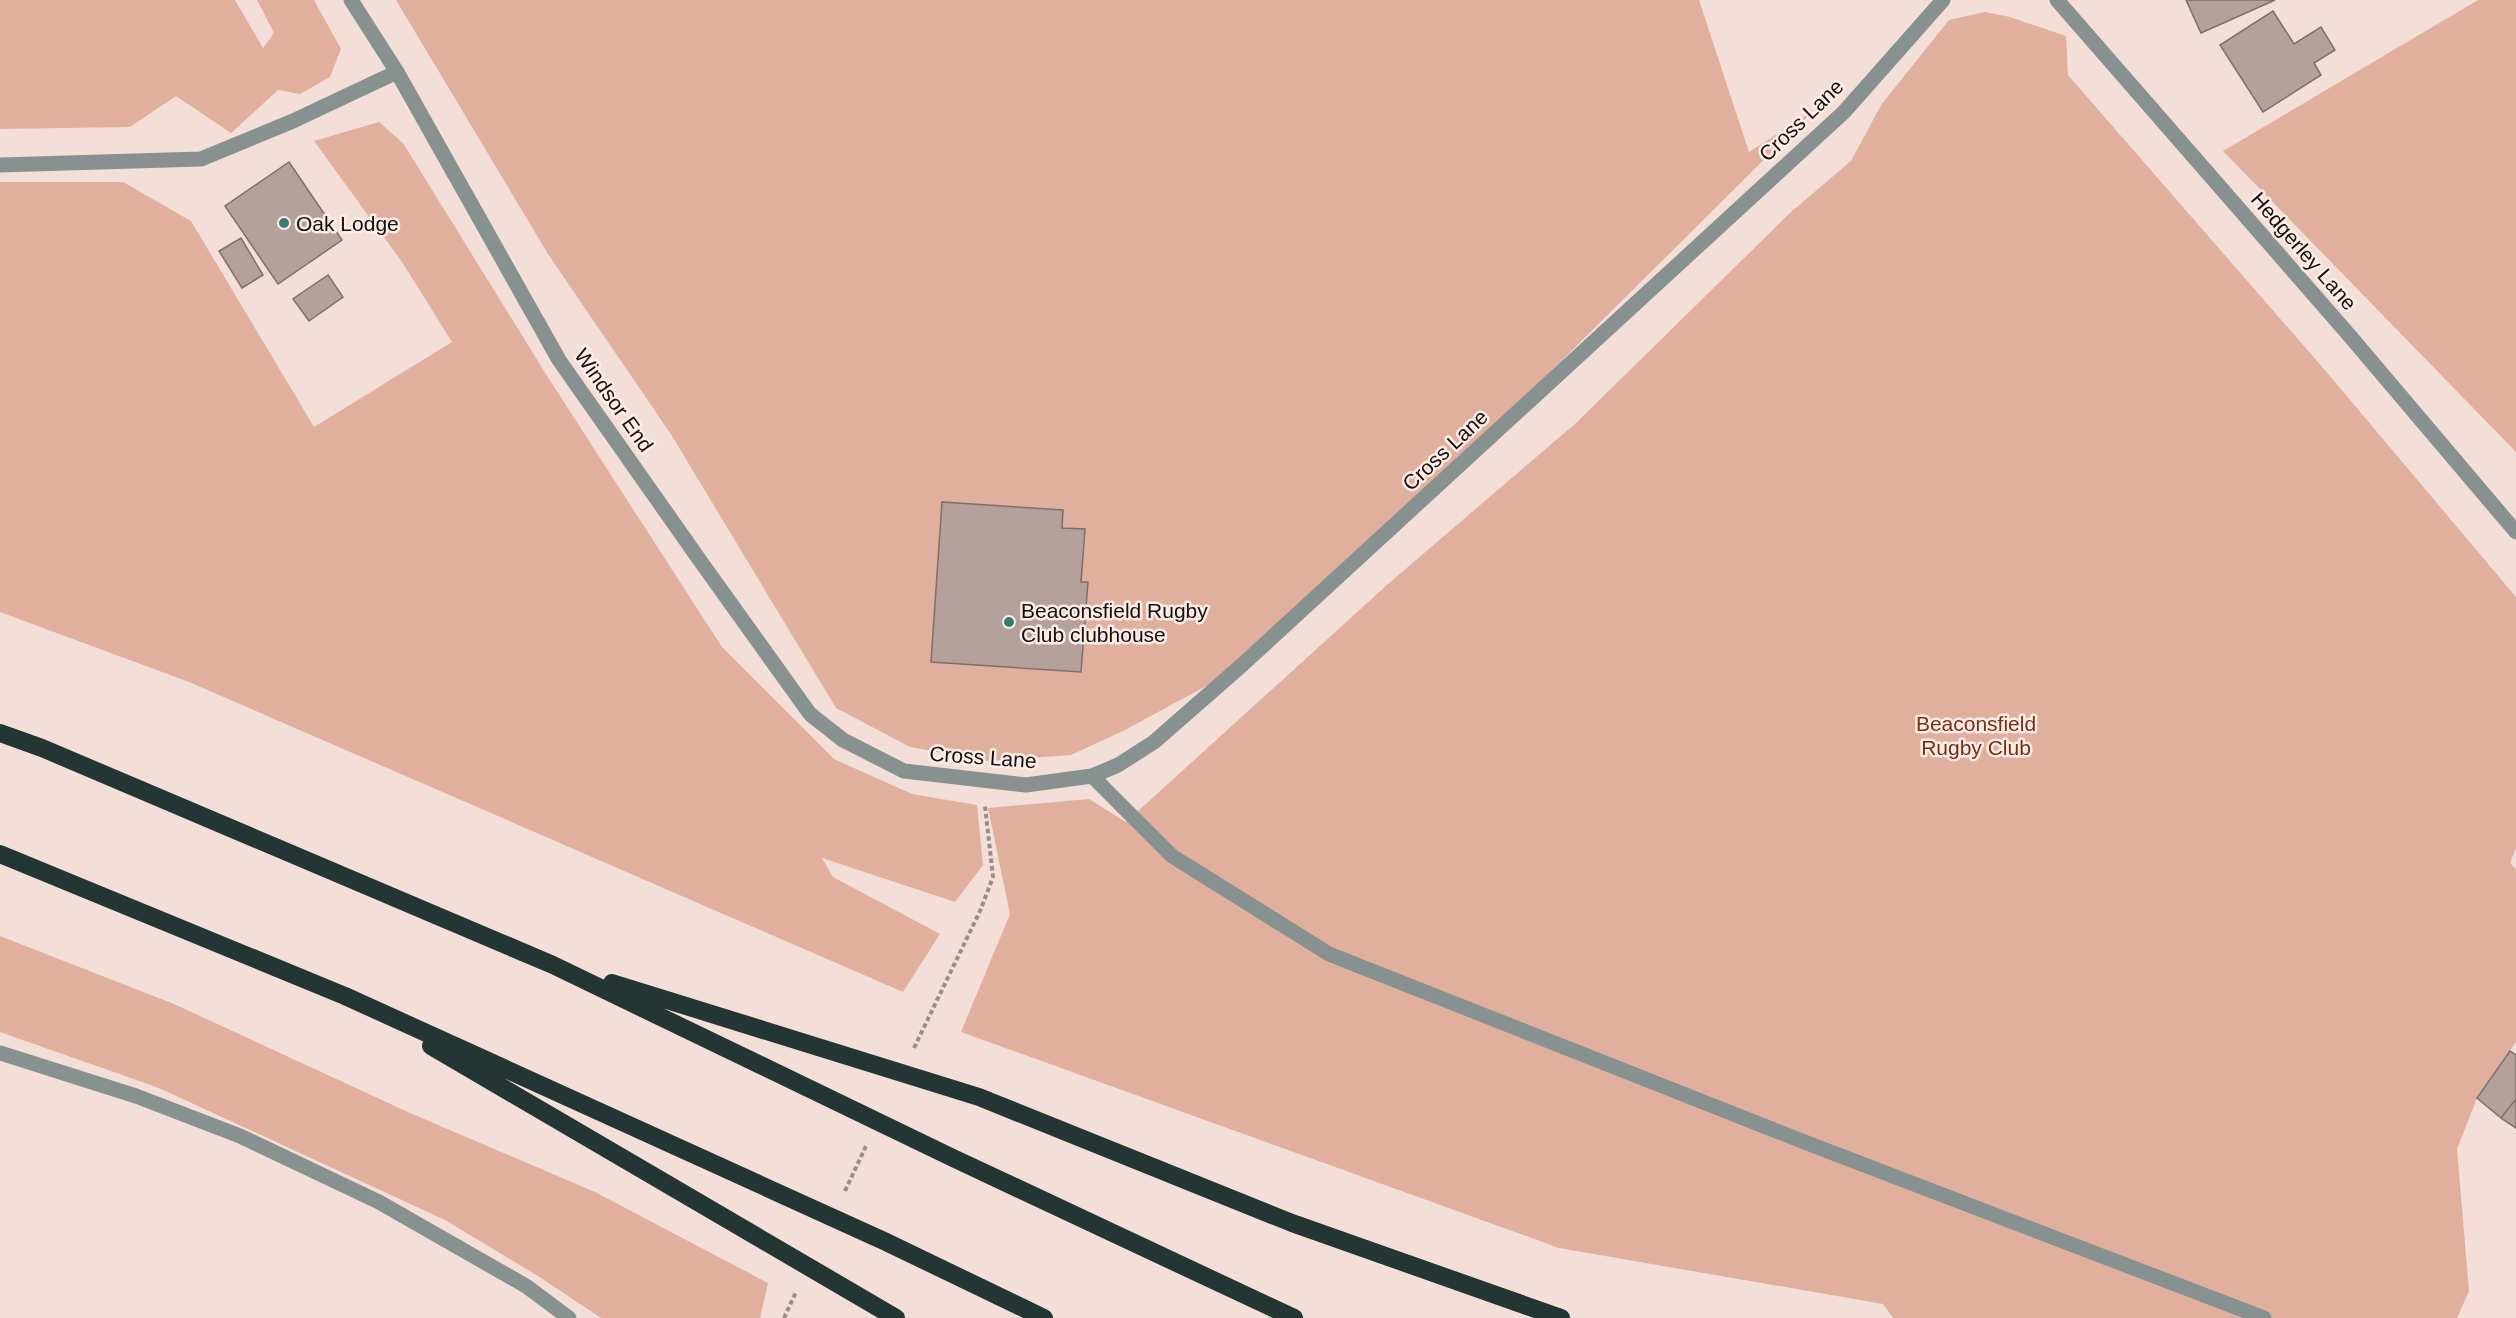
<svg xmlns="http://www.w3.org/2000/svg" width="2516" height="1318" font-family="Arial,sans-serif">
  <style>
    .green { fill: #e1af9e }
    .building { fill: #b5a19b; stroke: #816e68; stroke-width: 1.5 }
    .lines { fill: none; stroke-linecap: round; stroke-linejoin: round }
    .path { stroke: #9c8c87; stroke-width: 4; stroke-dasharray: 4.5 3; stroke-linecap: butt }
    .lane { stroke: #87918f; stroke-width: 15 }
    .street { stroke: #87918f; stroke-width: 15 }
    .highway { stroke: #233634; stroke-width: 18 }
    .poi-dot { fill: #367c73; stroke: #feede7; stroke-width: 2 }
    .labels { text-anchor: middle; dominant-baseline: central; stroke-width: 5; stroke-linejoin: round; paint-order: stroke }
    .street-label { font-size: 21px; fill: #150e0c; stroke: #feede7 }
    .poi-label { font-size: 21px; fill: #150e0c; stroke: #feede7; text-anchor: start }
    .park-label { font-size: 21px; fill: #772d12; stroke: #feede7 }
  </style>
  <rect width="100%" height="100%" fill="#f4dfd8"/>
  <!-- green -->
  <path class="green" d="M0 0H235L263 48 274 33 257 0H314L341 49 330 77 300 94 278 90 231 133 176 96 130 127 0 129Z
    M396 0H1699L1749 152 1813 111 1514 408 1245 665 1125 730 1071 755 987 761 910 747 836 708 672 436 548 254Z
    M2478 0H2516V452L2223 151Z
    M1985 12 2010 17 2066 36 2068 75 2324 369 2516 597V848L2510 863 2516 869V1042L2477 1098 2457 1149 2469 1291 2457 1318H1893L1883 1304 1559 1248 961 1032 1010 914 988 808 1089 799 1126 822 1388 584 1576 423 1791 212 1851 161 1881 105 1949 20Z
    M379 122 403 143 549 379 722 647 834 759 912 794 977 805 983 865 955 902 822 858 833 877 940 934 903 992 189 682 0 612V182H123L191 221 314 427 452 342 402 262 314 141Z
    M0 936 174 1004 410 1113 595 1192 768 1283 760 1318H601L541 1278 445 1220 159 1088 0 1032Z"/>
  <!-- building -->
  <path class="building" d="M2186 0H2275L2201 33Z
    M2273 11 2294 44 2321 27 2335 50 2314 63 2321 75 2263 112 2220 45Z
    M289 162 342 240 278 284 225 206Z
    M241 238 263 275 242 288 219 251Z
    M328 275 343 297 309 321 293 299Z
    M942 502 1063 510 1062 528 1085 529 1081 582H1088L1081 672 931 662Z
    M2510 1051 2516 1055V1099L2501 1118 2477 1098Z
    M2516 1099V1128L2501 1118Z"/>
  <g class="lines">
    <!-- path -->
    <path class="path" d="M914 1048 980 911 993 877 985 806
      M845 1191 866 1146
      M784 1318 796 1292"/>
    <!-- lane -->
    <path class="lane" d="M0 165 201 159 293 121 397 72
      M1092 776 1172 856 1329 954 1807 1143 2264 1318
      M0 1053 136 1096 240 1136 379 1202 526 1286 569 1318"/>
    <!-- street -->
    <path class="street" d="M351 0 397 72 559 360 701 562 810 714 843 740 904 771 1026 785 1092 776 1118 765 1154 742 1242 665 1844 112 1943 0
      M2057 0 2349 335 2516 532"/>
    <!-- highway -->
    <path class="highway" d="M0 733 42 748 553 965 953 1158 1294 1318
      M0 854 345 996 884 1241 1044 1318
      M612 983 979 1097 1292 1223 1561 1318
      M431 1046 896 1318"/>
  </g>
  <!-- markers -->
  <g class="poi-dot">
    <circle cx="284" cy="223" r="6"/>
    <circle cx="1009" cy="622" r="6"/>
  </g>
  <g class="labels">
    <!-- street labels -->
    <g class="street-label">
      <text transform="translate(1801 120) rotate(-44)">Cross Lane</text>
      <text transform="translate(2304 251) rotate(49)">Hedgerley Lane</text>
      <text transform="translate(614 400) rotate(55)">Windsor End</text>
      <text transform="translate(1445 450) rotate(-43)">Cross Lane</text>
      <text transform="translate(983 757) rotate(4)">Cross Lane</text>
    </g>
    <!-- poi labels -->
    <g class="poi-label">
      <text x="296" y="223">Oak Lodge</text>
      <text x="1021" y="610">Beaconsfield Rugby<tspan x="1021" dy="24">Club clubhouse</tspan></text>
    </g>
    <!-- park labels -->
    <g class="park-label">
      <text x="1976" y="723">Beaconsfield<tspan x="1976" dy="24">Rugby Club</tspan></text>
    </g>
  </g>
</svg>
